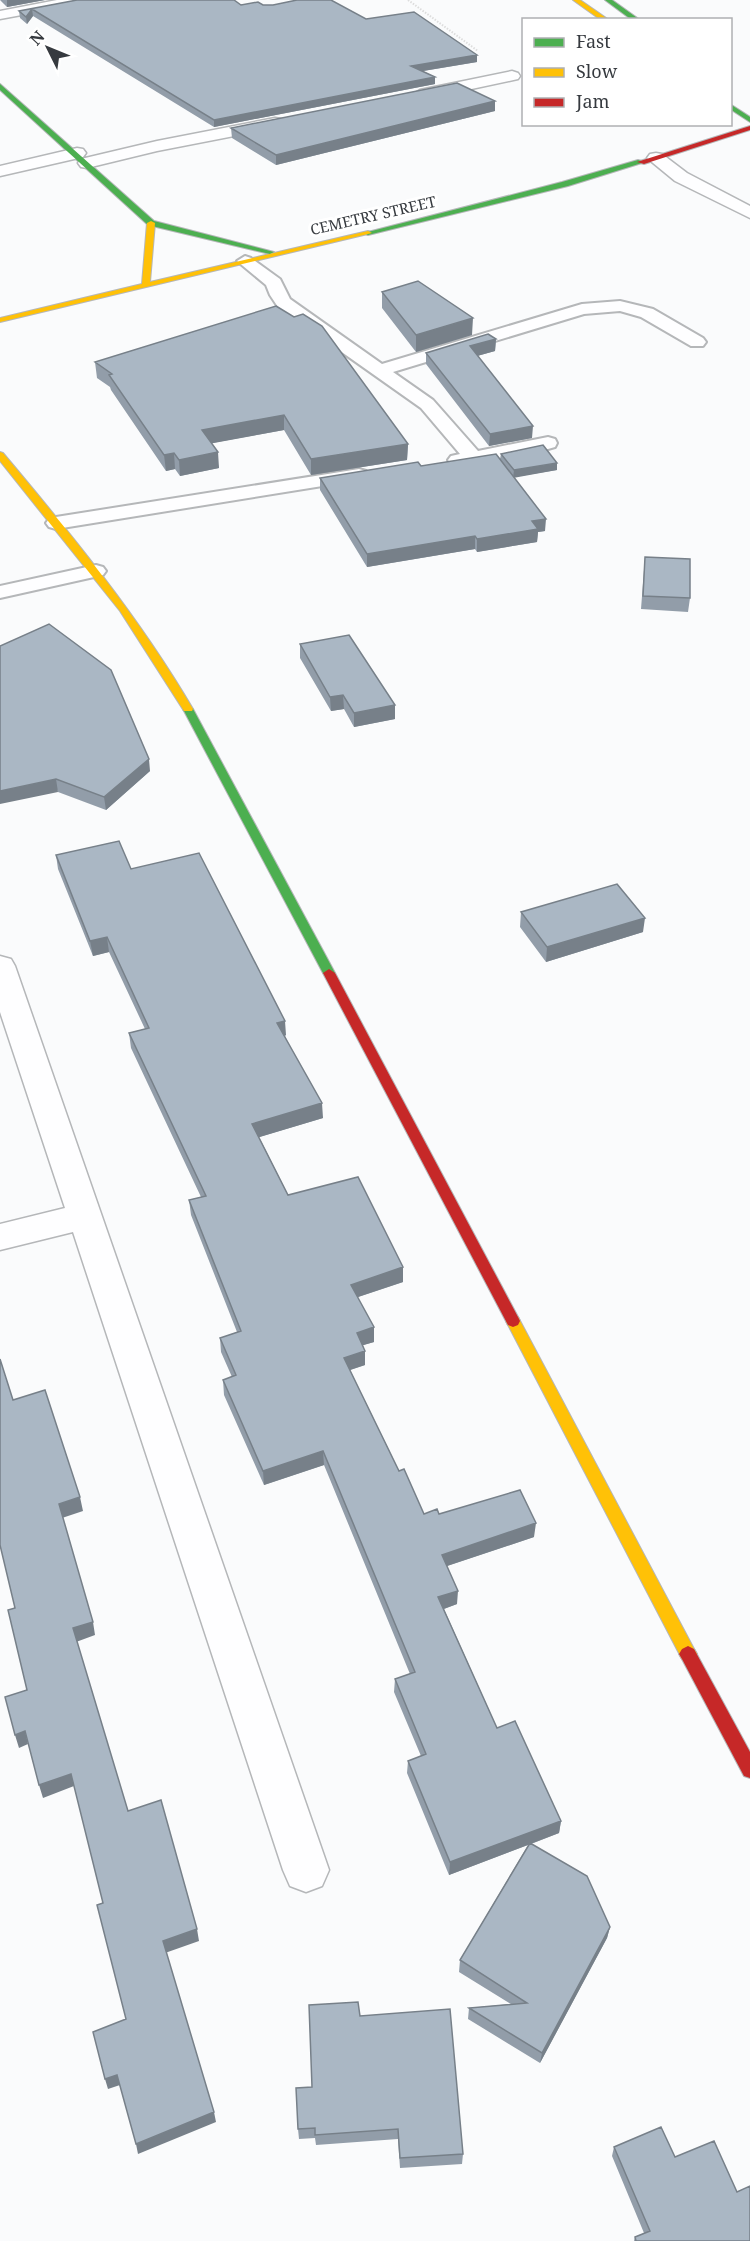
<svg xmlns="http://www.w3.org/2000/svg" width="750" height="2241" font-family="'Noto Serif',serif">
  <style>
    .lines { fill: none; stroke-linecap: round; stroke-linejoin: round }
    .lane-casing { stroke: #b5b7b9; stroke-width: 4 }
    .street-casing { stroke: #b5b7b9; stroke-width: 3 }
    .fast-casing { stroke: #b5b7b9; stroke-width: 2 }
    .slow-casing { stroke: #b5b7b9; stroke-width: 2 }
    .jam-casing { stroke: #b5b7b9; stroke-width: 2 }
    .path { stroke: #ddd; stroke-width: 2; stroke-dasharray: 1.5 1.5; stroke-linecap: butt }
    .lane { fill: #fefeff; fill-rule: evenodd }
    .street { fill: #fefeff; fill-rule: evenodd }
    .fast { fill: #4caf50; fill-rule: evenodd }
    .slow { fill: #ffc107; fill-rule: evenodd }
    .jam { fill: #c62828; fill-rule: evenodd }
    .wall { fill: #929da9 }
    .shaded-wall { fill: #778089 }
    .building { fill: #aab7c4; stroke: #778089; stroke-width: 1.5 }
    .labels { text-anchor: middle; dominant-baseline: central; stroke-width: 6; stroke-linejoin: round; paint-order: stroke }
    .far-street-label { font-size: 15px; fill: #363a3f; stroke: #fff }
  </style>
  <rect width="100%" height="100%" fill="#fafbfc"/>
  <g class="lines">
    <defs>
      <path id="lane" d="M245 256 251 258 280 279 290 299 382 364 582 304 620 301 653 309 703 338 706 342 703 346H691L641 317 620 311 584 314 393 372 433 400 478 451 548 437 555 439 557 443 555 447 548 449 458 466 451 464 448 460 451 456 460 454 421 408 278 307 270 295 266 285 237 261Z
        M359 469 366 471 369 475 366 479 56 529 49 527 46 523 49 519 56 517Z
        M96 565 103 567 106 571 103 575 0 598V586Z"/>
      <path id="street" d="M57 0H88L81 4 0 19V11Z
        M512 71 518 73 520 76 518 79 420 100 412 95 420 90Z
        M275 118 281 119 283 123 281 127 157 151 87 168 81 167 78 163 81 159 157 141Z
        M77 148 83 149 86 153 83 157 0 176V166Z
        M656 153 662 154 687 173 750 206V218L675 181 647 158 650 154Z
        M0 956 11 959 15 966 329 1870 322 1886 306 1892 290 1886 283 1870 73 1232 0 1250V1224L65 1208 0 1012Z"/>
      <path id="fast" d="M605 0H612L640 20H632Z
        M0 84 154 221 274 252 270 254 148 225 0 90Z
        M730 104 750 117V122L730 109Z
        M638 160 645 162 568 186 368 235 364 233 562 182Z
        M188 706 193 709 335 973 333 976 329 977 323 973 183 709Z"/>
      <path id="slow" d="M573 0H580L609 20H601Z
        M151 221 155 223 150 282 368 231 372 233 0 322V318L142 284 147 223Z
        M0 452 3 453C72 535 139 617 193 709L192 711H184L120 611 0 461Z
        M513 1315 518 1317 694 1649 697 1654 694 1659 688 1662 682 1659 506 1321 508 1317Z"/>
      <path id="jam" d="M750 126V130L644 164 637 162Z
        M329 969 335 973 518 1317 520 1321 518 1325 513 1327 508 1325 323 973Z
        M688 1646 694 1649 750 1752V1778L744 1776 682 1659 679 1654 682 1649Z"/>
    </defs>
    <!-- lane casing -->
    <use href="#lane" class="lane-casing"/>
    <!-- street casing -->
    <use href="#street" class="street-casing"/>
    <!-- fast casing -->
    <use href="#fast" class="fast-casing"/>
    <!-- slow casing -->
    <use href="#slow" class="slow-casing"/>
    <!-- jam casing -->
    <use href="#jam" class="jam-casing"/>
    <!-- path -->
    <path class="path" d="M408 0 478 51"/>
    <!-- lane -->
    <use href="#lane" class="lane"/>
    <!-- street -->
    <use href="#street" class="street"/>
    <!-- fast -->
    <use href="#fast" class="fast"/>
    <!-- slow -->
    <use href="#slow" class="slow"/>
    <!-- jam -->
    <use href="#jam" class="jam"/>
  </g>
  <!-- wall -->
  <path class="wall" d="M0 0H45L7 7Z
    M77 0 263 5 366 19 477 55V62L423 71 435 77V84L214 127 33 16 27 24 20 18 19 11Z
    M495 111 276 165 232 138 231 128Z
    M382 292 472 335 416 352 382 308Z
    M496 339 495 351 477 356 532 438 489 446 426 364V353Z
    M95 362 408 444 407 460 311 475 284 430 212 443 219 468 180 476 175 469 166 471 111 390 110 387 97 378Z
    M501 454 557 470 514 477 545 531 538 532 537 542 477 552 475 549 367 567 320 490V478L421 466 500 459Z
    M645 557 690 598 688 612 641 609Z
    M300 644 395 705V719L354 727 344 709 331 711 300 658Z
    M0 646 150 771 106 810 58 792Z
    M56 855 131 869 286 1035 285 1036 323 1118 259 1137 288 1195 403 1267V1282L358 1297 374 1342 363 1345 365 1365 350 1370 399 1471 424 1514H439L534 1537 447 1566 457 1604 444 1609 497 1728 561 1821 559 1833 531 1844 610 1927 607 1938 540 2063 468 2019 469 2008 511 2004 459 1972 460 1960 528 1845 449 1875 407 1773 408 1761 421 1756 394 1692 395 1679 410 1674 324 1465 264 1485 224 1395 223 1380 232 1377 221 1352 220 1338 237 1332 191 1215 189 1200 201 1197 131 1048 129 1033 145 1029 109 952 93 956 58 869Z
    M521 912 643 932 546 962 520 927Z
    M360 2016 463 2154 462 2164 400 2168 398 2139 316 2145 315 2138 299 2139 298 2129Z
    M614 2147 675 2157 737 2192 750 2241H634L635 2237 644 2233 612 2156Z"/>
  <!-- shaded-wall -->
  <path class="shaded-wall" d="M7 0H45L7 7Z
    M32 9 33 16 27 24 26 17Z
    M477 55V62L411 73V66Z
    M435 77V84L214 127V120Z
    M495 101V111L276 165V155Z
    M473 318 472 335 416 352V335Z
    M496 339 495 351 470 358V346Z
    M284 415V430L203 445 202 430Z
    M533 426 532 438 489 446 490 434Z
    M408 444 407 460 311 475V459Z
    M218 452 219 468 180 476 179 460Z
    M174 453 175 469 166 471 164 455Z
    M557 463V470L513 478 514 470Z
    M546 519 545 531 538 532 537 542 477 552V539L532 521Z
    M475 536V549L367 567V554Z
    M343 695 344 709 331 711 330 697Z
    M395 705V719L354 727V713Z
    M149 759 150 771 106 810 104 797Z
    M56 779 58 792 0 804V791Z
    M645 918 643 932 546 962 547 947Z
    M107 937 109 952 93 956 90 941Z
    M285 1021 286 1035 278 1038 277 1023Z
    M322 1103 323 1118 253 1139 252 1124Z
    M403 1267V1282L352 1299 351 1285Z
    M374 1327V1342L357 1347V1333Z
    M365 1351V1365L344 1372V1358Z
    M323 1451 324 1465 264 1485 263 1471Z
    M80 1497 83 1511 62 1518 59 1504Z
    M536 1523 534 1537 441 1568 442 1555Z
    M458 1591 457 1604 438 1611V1597Z
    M93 1622 95 1635 76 1642 73 1628Z
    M25 1731 28 1744 19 1748 15 1735Z
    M71 1774 74 1786 43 1798 39 1785Z
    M561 1821 559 1833 449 1875 450 1862Z
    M610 1927 607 1938 540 2063 542 2053Z
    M197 1929 199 1941 165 1953 163 1941Z
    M117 2075 120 2085 108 2089 105 2079Z
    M214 2112 216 2122 138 2154 136 2144Z"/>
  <!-- building -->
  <path class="building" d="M77 0H234L241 5 258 2 263 5H273L297 0H331L366 19 414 12 477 55 411 66 435 77 214 120 32 9 26 17 19 11Z
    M457 83 495 101 276 155 231 128Z
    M418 281 473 318 416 335 382 292Z
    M276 306 294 317 303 314 322 326 408 444 311 459 284 415 202 430 218 452 179 460 174 453 164 455 109 375 112 374 95 362Z
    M488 334 496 339 470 346 533 426 490 434 426 353Z
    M543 445 557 463 514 470 501 454Z
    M496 454 546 519 532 521 538 529 477 539 475 536 367 554 320 478 418 462 421 466Z
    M645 557 690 559V598L643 596Z
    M49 624 111 670 149 759 104 797 56 779 0 791V646Z
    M349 635 395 705 354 713 343 695 330 697 300 644Z
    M119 841 131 869 199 853 285 1021 277 1023 322 1103 252 1124 288 1195 358 1177 403 1267 351 1285 374 1327 357 1333 365 1351 344 1358 399 1471 404 1469 424 1514 437 1509 439 1514 520 1490 536 1523 442 1555 458 1591 438 1597 497 1728 515 1721 561 1821 450 1862 408 1761 426 1754 395 1679 415 1672 323 1451 263 1471 223 1380 236 1375 220 1338 241 1331 189 1200 206 1196 129 1033 149 1028 107 937 90 941 56 855Z
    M617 884 645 918 547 947 521 912Z
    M0 1359 13 1400 45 1390 80 1497 59 1504 93 1622 73 1628 128 1811 161 1800 197 1929 163 1941 214 2112 136 2144 117 2075 105 2079 93 2032 126 2019 97 1905 103 1903 71 1774 39 1785 25 1731 15 1735 5 1697 27 1690 8 1610 15 1608 0 1545Z
    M530 1843 587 1876 610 1927 542 2053 469 2008 527 2003 460 1960Z
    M358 2002 360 2016 450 2009 463 2154 400 2158 398 2129 315 2135V2128L298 2129 296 2088 312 2087 309 2005Z
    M661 2127 675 2157 714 2141 737 2192 750 2186V2241H636L635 2237 650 2231 614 2147Z"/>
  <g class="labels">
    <!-- far-street labels -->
    <g class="far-street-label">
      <text transform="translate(373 215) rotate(-13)">CEMETRY STREET</text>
    </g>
  </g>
  <!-- legend -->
  <rect x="522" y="18" width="210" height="108" fill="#ffffff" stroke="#afb0b2" stroke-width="1.5"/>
  <rect x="534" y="38" width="30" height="9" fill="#4caf50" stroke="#afb0b2" stroke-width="1.5"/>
  <text x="576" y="48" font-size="18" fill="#363a3f">Fast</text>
  <rect x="534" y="68" width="30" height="9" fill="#ffc107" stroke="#afb0b2" stroke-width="1.5"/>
  <text x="576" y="78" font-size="18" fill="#363a3f">Slow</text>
  <rect x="534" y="98" width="30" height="9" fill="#c62828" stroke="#afb0b2" stroke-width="1.5"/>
  <text x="576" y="108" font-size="18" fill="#363a3f">Jam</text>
  <!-- north arrow -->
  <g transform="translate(48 48) rotate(313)" stroke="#ffffff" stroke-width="4.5" paint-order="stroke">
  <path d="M0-4.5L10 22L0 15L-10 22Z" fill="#363a3f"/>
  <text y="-9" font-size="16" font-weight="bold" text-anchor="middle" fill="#363a3f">N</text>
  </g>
</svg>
